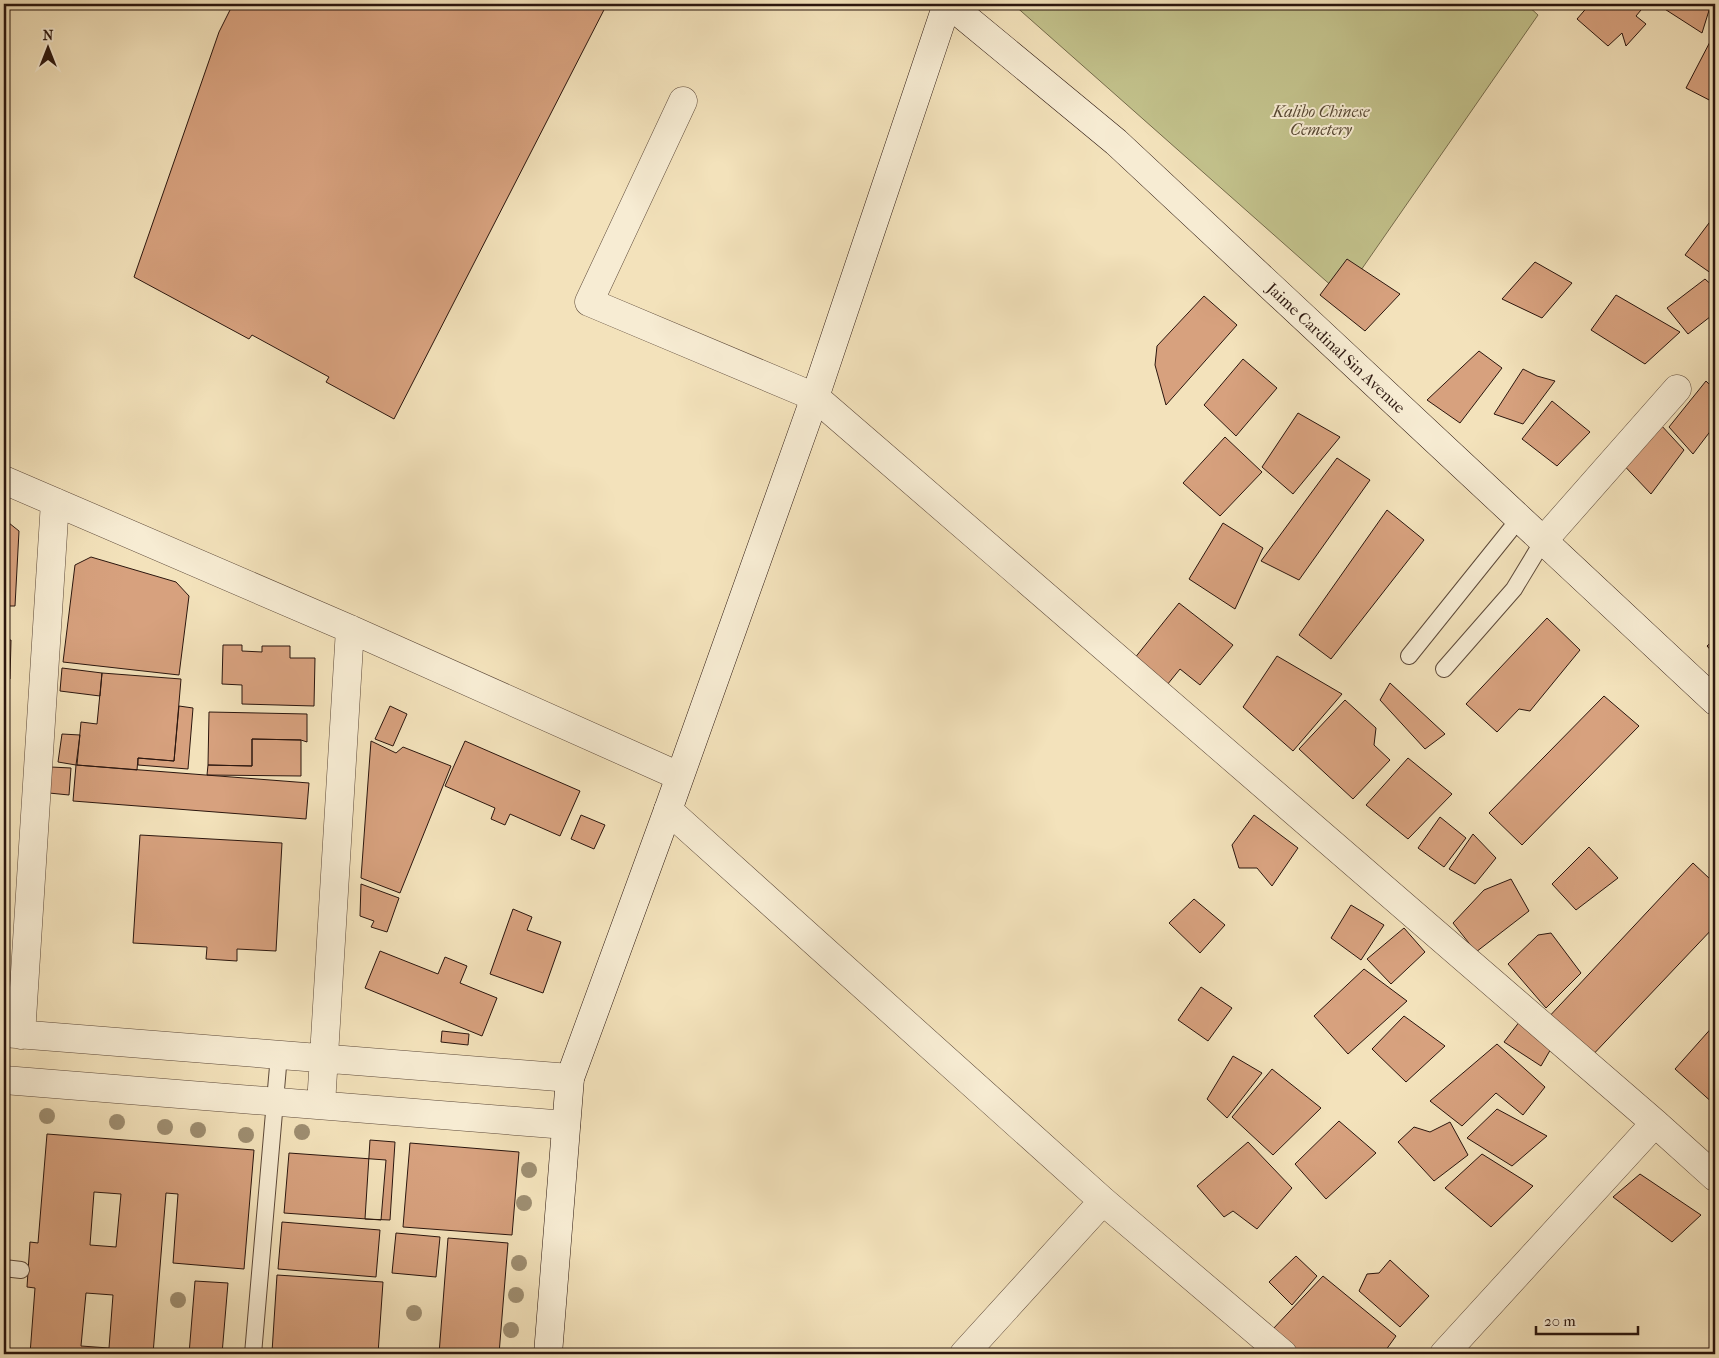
<svg xmlns="http://www.w3.org/2000/svg" width="1719" height="1358" font-family="'IM FELL French Canon',serif">
  <style>
    .green { fill: #c2c18b; stroke: #766c4c }
    .building { fill: #d7a17e; stroke: #2b160e; fill-rule: evenodd }
    .lines { fill: none; stroke-linecap: round; stroke-linejoin: round }
    .lane-casing { stroke: #5d4939; stroke-width: 18 }
    .street-casing { stroke: #5d4939; stroke-width: 29 }
    .secondary-casing { stroke: #2b160e; stroke-width: 29 }
    .lane { stroke: #f7ecd3; stroke-width: 16 }
    .street { stroke: #f7ecd3; stroke-width: 28 }
    .secondary { stroke: #f7ecd3; stroke-width: 28 }
    .tree { fill: #9e8e71 }
    .labels { text-anchor: middle; dominant-baseline: central; stroke-width: 4; stroke-linejoin: round; paint-order: stroke }
    .park-label { font-size: 16px; font-style: italic; fill: #584934; stroke: #f7ecd3 }
    .street-label { font-size: 16px; fill: #2b160e; stroke: #f7ecd3 }
  </style>
  <rect width="100%" height="100%" fill="#f3e2bb"/>
  <filter id="stains"><feTurbulence type="fractalNoise" baseFrequency=".004" numOctaves="4"/><feColorMatrix values="0 0 0 0 .2 0 0 0 0 .09 0 0 0 0 .02 0 0 0 .5 -.17"/></filter>
  <radialGradient id="worn" r=".72"><stop offset=".6" stop-color="#630" stop-opacity="0"/><stop offset="1" stop-color="#630" stop-opacity=".3"/></radialGradient>
  <!-- green -->
  <path class="green" d="M1013 4H1526L1538 15 1343 296Z"/>
  <!-- building -->
  <path class="building" d="M233 4H607L394 419 326 382 329 377 252 335 249 339 134 277 219 32Z
    M1590 4H1646L1636 16 1646 24 1626 46 1622 33 1608 46 1577 19Z
    M1662 4H1711L1702 33 1660 6Z
    M1712 38 1715 40V103L1686 88Z
    M1715 215V276L1685 255Z
    M1347 259 1400 294 1365 331 1320 295Z
    M1535 262 1572 283 1542 318 1502 299Z
    M1705 279 1715 288V313L1688 334 1667 308Z
    M1616 295 1680 332 1645 364 1591 330Z
    M1204 296 1237 325 1166 405 1155 365 1157 346Z
    M1479 351 1502 368 1460 423 1427 400Z
    M1243 359 1277 388 1236 436 1204 405Z
    M1523 369 1537 376 1555 381 1523 424 1494 414Z
    M1706 381 1715 390V425L1693 454 1669 427Z
    M1552 401 1590 432 1557 466 1522 439Z
    M1648 411 1684 450 1651 494 1616 457Z
    M1298 413 1340 437 1293 494 1262 467Z
    M1225 437 1262 472 1220 516 1183 483Z
    M1337 458 1370 480 1299 580 1261 561Z
    M1387 510 1424 540 1331 659 1299 635Z
    M4 519 19 531 15 606H4Z
    M1223 523 1263 548 1235 609 1189 579Z
    M91 557 176 582 189 596 179 675 63 662 75 565Z
    M1179 603 1233 645 1200 685 1180 669 1167 685 1134 659Z
    M1547 618 1580 650 1530 711 1519 709 1497 732 1466 704Z
    M1715 639V655L1707 646Z
    M4 640H11L10 679H4Z
    M223 645H242V651L262 652V646H290V658H315L314 706 242 704V685L222 684Z
    M1277 656 1342 694 1293 751 1243 707Z
    M62 668 102 673 100 696 60 691Z
    M102 673 181 679 174 761 138 758 137 770 77 765 81 722 97 724Z
    M1390 683 1445 734 1425 749 1380 700Z
    M1604 696 1639 726 1522 845 1489 813Z
    M1345 700 1376 728 1374 745 1390 760 1353 799 1299 749Z
    M179 706 193 708 188 769 138 765V758L174 761Z
    M390 706 407 714 393 746 375 739Z
    M209 712 307 714V742L301 740 252 739V766L208 765Z
    M62 734 80 735 76 765 58 762Z
    M252 739 301 740V776L207 775 208 765 252 766Z
    M371 741 396 753 403 747 451 766 400 893 361 878Z
    M465 741 580 791 560 836 510 814 505 825 491 819 495 808 445 786Z
    M1408 758 1452 794 1408 839 1366 805Z
    M76 765 309 783 306 819 73 801Z
    M51 767 71 768 69 795 49 793Z
    M581 815 605 825 594 849 571 839Z
    M1254 815 1298 848 1272 886 1257 868H1239L1232 845Z
    M1440 817 1466 838 1444 867 1418 848Z
    M1473 834 1496 858 1475 884 1449 869Z
    M140 835 282 843 276 951 237 949V961L206 959 207 947 133 943Z
    M1589 847 1618 878 1576 910 1552 884Z
    M1693 863 1710 879 1715 873V926L1587 1061 1545 1021Z
    M1511 879 1529 911 1476 952 1453 923 1484 890Z
    M361 884 399 898 387 932 371 927 374 921 360 916Z
    M1194 899 1225 925 1200 953 1169 923Z
    M1351 905 1384 925 1361 960 1331 938Z
    M513 909 532 917 527 930 561 942 543 993 490 974Z
    M1404 928 1425 952 1391 984 1367 959Z
    M1551 933 1581 973 1546 1008 1508 964 1538 935Z
    M380 951 438 974 445 957 467 966 460 983 497 998 482 1036 365 988Z
    M1364 969 1407 1001 1348 1054 1314 1016Z
    M1201 987 1232 1008 1208 1041 1178 1020Z
    M1404 1016 1445 1046 1406 1082 1372 1049Z
    M1520 1021 1552 1047 1541 1066 1504 1042Z
    M1715 1024V1105L1675 1069Z
    M442 1031 469 1034 468 1045 441 1042Z
    M1497 1044 1545 1087 1523 1115 1496 1093 1462 1126 1430 1101Z
    M1233 1056 1262 1073 1227 1118 1207 1099Z
    M1272 1069 1321 1108 1273 1155 1232 1117Z
    M1497 1109 1547 1136 1512 1166 1467 1138Z
    M1339 1121 1376 1153 1326 1199 1295 1164Z
    M1450 1122 1468 1155 1434 1181 1398 1142 1414 1127 1430 1132Z
    M47 1134 254 1150 244 1269 173 1263 178 1194 166 1193 153 1354H30L35 1288 27 1287 30 1242 38 1243ZM94 1192 121 1194 116 1247 90 1245ZM86 1293 113 1295 109 1348 81 1346Z
    M370 1140 395 1142 390 1220 365 1219Z
    M1248 1142 1292 1188 1257 1229 1233 1211 1224 1217 1197 1186Z
    M410 1143 519 1152 512 1235 403 1227Z
    M289 1153 386 1160 381 1220 284 1213Z
    M1482 1154 1533 1186 1491 1227 1445 1188Z
    M1640 1174 1701 1215 1672 1242 1613 1197Z
    M282 1222 380 1230 376 1277 278 1269Z
    M396 1233 440 1237 436 1277 392 1273Z
    M448 1238 508 1243 499 1354H439Z
    M1296 1256 1317 1276 1292 1305 1269 1282Z
    M1390 1260 1429 1296 1400 1327 1359 1291 1367 1274 1379 1273Z
    M277 1275 383 1282 378 1354H301L272 1352Z
    M1323 1276 1396 1336 1383 1354H1299L1272 1330Z
    M195 1281 228 1283 222 1354H189Z"/>
  <g class="lines">
    <defs>
      <path id="lane" d="M1409 656 1519 519
        M1444 669 1514 589 1543 541
        M4 1268 21 1270
        M253 1354 279 1055"/>
      <path id="street" d="M683 101 589 302 815 397 1655 1123 1715 1177
        M4 480 350 629 679 776
        M1543 541 1677 389
        M668 810 1103 1201 1283 1354
        M4 1033 570 1078
        M21 1035 55 502
        M4 1080 566 1125
        M321 1105 350 629
        M964 1354 1103 1201
        M1444 1354 1655 1123"/>
      <g id="secondary">
        <path id="s1" d="M949 4 1116 142 1715 701"/>
        <path d="M548 1354 570 1078 668 810 815 397 947 4"/>
      </g>
    </defs>
    <!-- lane casing -->
    <use href="#lane" class="lane-casing"/>
    <!-- street casing -->
    <use href="#street" class="street-casing"/>
    <!-- secondary casing -->
    <use href="#secondary" class="secondary-casing"/>
    <!-- lane -->
    <use href="#lane" class="lane"/>
    <!-- street -->
    <use href="#street" class="street"/>
    <!-- secondary -->
    <use href="#secondary" class="secondary"/>
  </g>
  <!-- trees -->
  <g class="tree">
    <circle cx="47" cy="1116" r="8"/>
    <circle cx="117" cy="1122" r="8"/>
    <circle cx="165" cy="1127" r="8"/>
    <circle cx="198" cy="1130" r="8"/>
    <circle cx="302" cy="1132" r="8"/>
    <circle cx="246" cy="1135" r="8"/>
    <circle cx="529" cy="1170" r="8"/>
    <circle cx="524" cy="1203" r="8"/>
    <circle cx="519" cy="1263" r="8"/>
    <circle cx="516" cy="1295" r="8"/>
    <circle cx="178" cy="1300" r="8"/>
    <circle cx="414" cy="1313" r="8"/>
    <circle cx="511" cy="1330" r="8"/>
  </g>
  <g class="labels">
    <!-- park labels -->
    <g class="park-label">
      <text x="1321" y="111">Kalibo Chinese<tspan x="1321" dy="18">Cemetery</tspan></text>
    </g>
    <!-- street labels -->
    <g class="street-label">
      <text stroke="none"><textPath href="#s1" startOffset="518">Jaime Cardinal Sin Avenue</textPath></text>
    </g>
  </g>
  <!-- margin -->
  <rect width="1719" height="1358" fill="none" stroke="#f3e2bb" stroke-width="20"/>
  <rect x="5" y="5" width="1709" height="1348" fill="none" stroke="#2b160e" stroke-width="2.5"/>
  <rect x="10" y="10" width="1699" height="1338" fill="none" stroke="#2b160e"/>
  <!-- north arrow -->
  <g transform="translate(48 48)" stroke="#f7ecd3" stroke-width="4" paint-order="stroke">
  <path d="M0-4L9 19L0 12L-9 19Z" fill="#2b160e"/>
  <text y="-8" font-size="14" font-weight="bold" text-anchor="middle" fill="#2b160e">N</text>
  </g>
  <!-- scale -->
  <path d="M1536 1326v8h102v-8" fill="none" stroke="#2b160e" stroke-width="2.5"/>
  <text x="1544" y="1326" font-size="15" fill="#2b160e" stroke="#f7ecd3" stroke-width="4" paint-order="stroke">20 m</text>
  <rect width="100%" height="100%" filter="url(#stains)"/>
  <rect width="100%" height="100%" fill="url(#worn)"/>
</svg>
